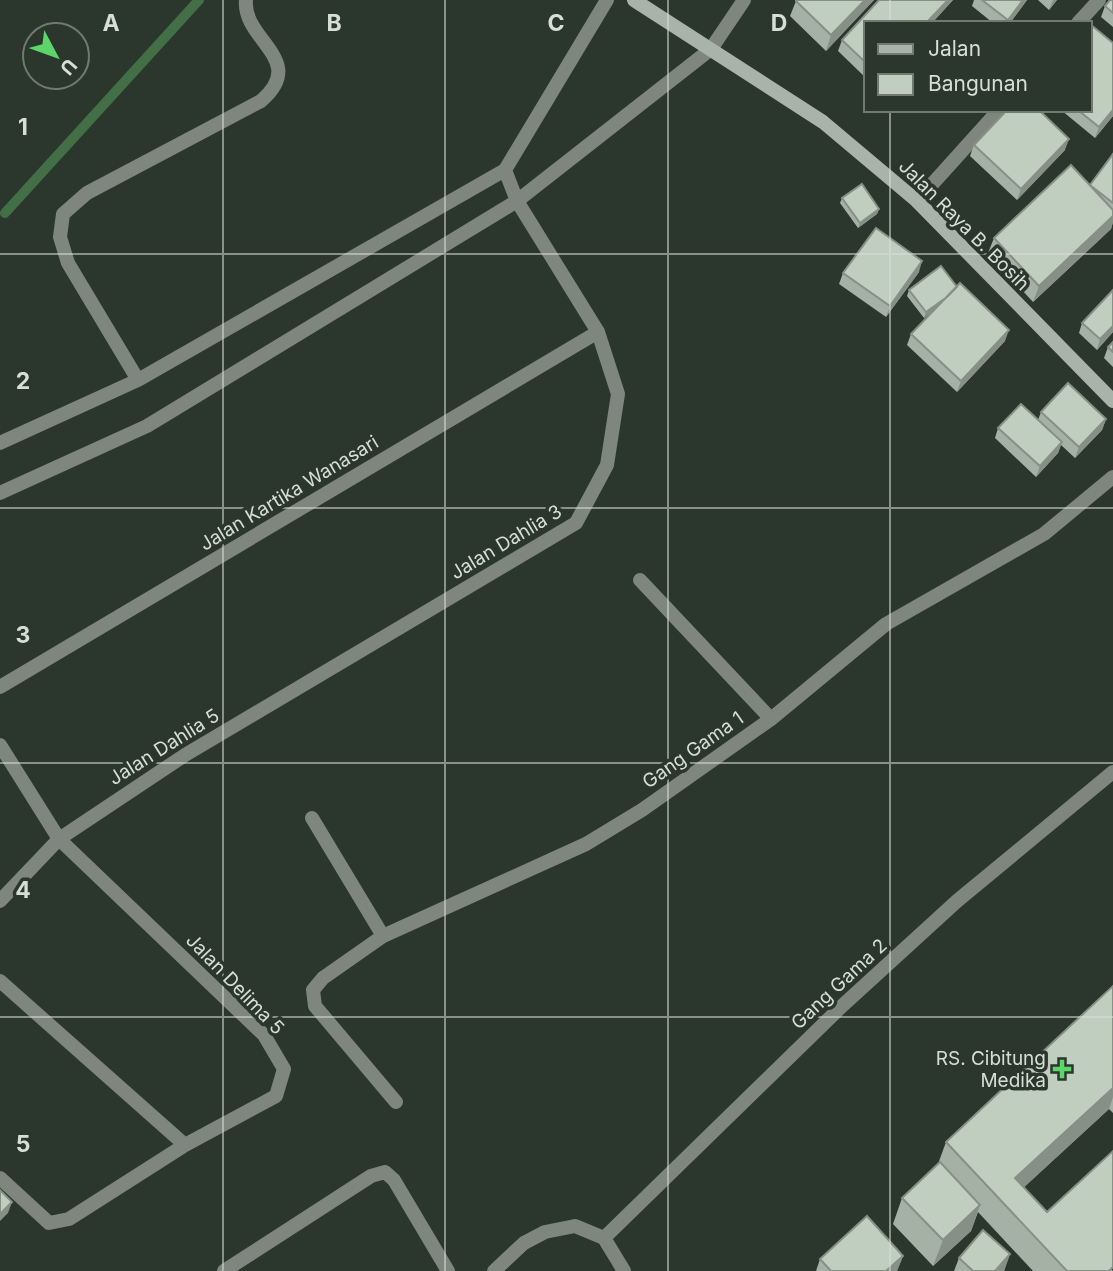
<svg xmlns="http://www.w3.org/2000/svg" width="1113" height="1271" font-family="Inter,sans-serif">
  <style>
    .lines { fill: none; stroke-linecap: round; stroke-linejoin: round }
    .stream { stroke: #426f45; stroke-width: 10 }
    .service { stroke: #7f857f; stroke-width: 14 }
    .minor { stroke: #7f857f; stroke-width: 14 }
    .secondary { stroke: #a9b3aa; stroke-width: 14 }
    .wall { fill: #a5b1a5 }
    .shaded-wall { fill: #869086 }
    .building { fill: #c0cec0; stroke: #869086; stroke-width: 2 }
    .grid { fill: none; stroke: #d7ded7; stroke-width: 2; stroke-opacity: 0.55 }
    .poi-dot { fill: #5ed56b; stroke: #2b372c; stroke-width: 2.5 }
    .labels { text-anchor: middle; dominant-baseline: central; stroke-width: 7; stroke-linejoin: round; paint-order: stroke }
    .street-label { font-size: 19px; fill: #d7ded7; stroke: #2b372c }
    .poi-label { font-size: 19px; fill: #d7ded7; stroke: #2b372c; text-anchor: end }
    .grid-label { font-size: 23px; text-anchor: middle; font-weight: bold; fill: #d7ded7; stroke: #2b372c; stroke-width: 7; stroke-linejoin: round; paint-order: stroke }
  </style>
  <rect width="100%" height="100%" fill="#2b372c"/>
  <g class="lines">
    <!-- stream -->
    <path class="stream" d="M5 213 199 0"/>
    <!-- service -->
    <path class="service" d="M711 49 744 0"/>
    <!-- minor -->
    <path class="minor" d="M1078 23 1099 0
      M917 201 999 110
      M138 380 68 263 60 237 63 214 87 193 261 101C309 60 242 40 246 0
      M0 443 138 380 505 170 607 0
      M0 493 147 426 517 201 711 49
      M640 580 771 719
      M0 687 598 332
      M0 745 59 839 264 1035 284 1069 276 1096 185 1145 69 1219 49 1223 0 1178
      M312 818 383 936 586 844 642 810 771 719 886 624 1044 534 1113 477
      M0 901 59 839 185 755 576 523 607 465 618 394 598 332 517 201 505 170
      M383 936 323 978 313 990 315 1006 396 1102
      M0 981 185 1145
      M604 1238 842 1006 957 901 1113 772
      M224 1271 371 1176 385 1172 394 1180 448 1271
      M494 1271 524 1243 545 1232 575 1226 604 1238 624 1271"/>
    <!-- secondary -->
    <path class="secondary" d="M634 0 823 122 917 201 1113 401"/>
  </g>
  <!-- wall -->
  <path class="wall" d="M874 0 826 51 790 16 796 1Z
    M879 0H953L932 23H866V78L838 51 842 40Z
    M974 0H1027L1010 23H993L972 6Z
    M1038 0H1057L1049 10Z
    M1113 0V27L1101 17 1105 6Z
    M1113 43V116L1095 138 1061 110H1090Z
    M974 145 1065 150 1017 200 970 156Z
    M1113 154V222L1111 229 1033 302 988 253 994 238 1090 185Z
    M842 198 879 209 877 214 858 228 840 203Z
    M919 272 886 317 839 284 843 273Z
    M957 287 1005 341 957 392 907 345 911 334 933 311 924 318 907 296 909 290Z
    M1113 290V332L1097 350 1079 333 1082 323Z
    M1113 342V367L1104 358 1108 347Z
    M1041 412 1106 419 1102 430 1075 458 1061 445 1058 453 1036 477 995 438 998 428 1038 420Z
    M1113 986V1113L1109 1109 1024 1187 1047 1212 1113 1271H1033L978 1212 971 1231 933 1266 893 1224 902 1198 938 1164 946 1142Z
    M1010 1254 1004 1271H954L959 1258Z
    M903 1256 897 1271H816L820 1259Z"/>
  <!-- shaded-wall -->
  <path class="shaded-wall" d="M865 0H874L826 51 831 35Z
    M948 0H953L932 23H926Z
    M1023 0H1027L1010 23H1007Z
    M1053 0H1057L1049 10Z
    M1113 110V116L1095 138 1099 127Z
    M1069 139 1065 150 1017 200 1021 189Z
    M879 209 877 214 858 228 860 223Z
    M1113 216V222L1111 229 1033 302 1039 286Z
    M922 261 919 272 886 317 890 306Z
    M958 289 956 294 924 318 926 312Z
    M1113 326V332L1097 350 1100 339Z
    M1009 330 1005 341 957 392 961 381Z
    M1106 419 1102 430 1075 458 1079 447Z
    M1062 442 1058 453 1036 477 1040 466Z
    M1113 1088V1097L1109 1109 1006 1204 1015 1178Z
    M12 1202 8 1213 0 1221V1214Z
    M980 1205 971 1231 933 1266 943 1240Z
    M1010 1254 1004 1271H995Z
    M903 1256 897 1271H886Z"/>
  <!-- building -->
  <path class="building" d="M796 0H865L831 35 796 1Z
    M879 0H948L926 23H866V63L842 40Z
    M982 0H1023L1008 20Z
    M1110 0H1113V13L1105 6Z
    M1090 24 1113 43V110L1099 127 1078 110H1090Z
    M1007 110H1039L1069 139 1021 189 974 145Z
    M1113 154V203L1090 185Z
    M1071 165 1113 210V216L1039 286 994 238Z
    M862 184 879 209 860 223 842 198Z
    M876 228 922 261 890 306 843 273Z
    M941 266 957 287 947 297 926 312 909 290Z
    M960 283 1009 330 961 381 911 334Z
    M1113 290V326L1100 339 1082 323Z
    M1113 342V352L1108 347Z
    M1068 383 1106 419 1079 447 1041 412Z
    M1021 404 1062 442 1040 466 998 428Z
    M1113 986V1088L1015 1178 1047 1212 1113 1151V1267L1109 1271H1067L946 1142Z
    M940 1162 980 1205 943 1240 902 1198Z
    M0 1190 12 1202 0 1214Z
    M867 1216 903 1256 886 1271H831L820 1259Z
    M983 1230 1010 1254 995 1271H973L959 1258Z"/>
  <!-- grid -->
  <path class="grid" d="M223 0V1271M445 0V1271M668 0V1271M890 0V23M890 110V1271M0 254H1113M0 508H1113M0 763H1113M0 1017H1113"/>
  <!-- markers -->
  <path class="poi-dot" d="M1058.5 1058.5h7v7h7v7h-7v7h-7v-7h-7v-7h7z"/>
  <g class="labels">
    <!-- street labels -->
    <g class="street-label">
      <text transform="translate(964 225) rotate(45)">Jalan Raya B. Bosih</text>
      <text transform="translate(289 493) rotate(-31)">Jalan Kartika Wanasari</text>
      <text transform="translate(506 542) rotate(-31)">Jalan Dahlia 3</text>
      <text transform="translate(164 747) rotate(-32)">Jalan Dahlia 5</text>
      <text transform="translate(693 750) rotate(-35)">Gang Gama 1</text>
      <text transform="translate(235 984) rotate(46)">Jalan Delima 5</text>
      <text transform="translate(839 984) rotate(-43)">Gang Gama 2</text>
    </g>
    <!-- poi labels -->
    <g class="poi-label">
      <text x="1046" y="1058">RS. Cibitung<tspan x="1046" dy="22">Medika</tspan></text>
    </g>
  </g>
  <g class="grid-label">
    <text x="111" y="31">A</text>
    <text x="334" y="31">B</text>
    <text x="556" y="31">C</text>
    <text x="779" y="31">D</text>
    <text x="23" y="135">1</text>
    <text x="23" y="389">2</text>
    <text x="23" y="643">3</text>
    <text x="23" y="898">4</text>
    <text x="23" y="1152">5</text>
  </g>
  <!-- legend -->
  <rect x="864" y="21" width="228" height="91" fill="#2b372c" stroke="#707a70" stroke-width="2"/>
  <rect x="878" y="44" width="35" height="10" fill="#a9b3aa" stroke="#707a70" stroke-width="2"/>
  <text x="928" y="56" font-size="21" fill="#d7ded7">Jalan</text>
  <rect x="878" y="74" width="35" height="21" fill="#c0cec0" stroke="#707a70" stroke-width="2"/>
  <text x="928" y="91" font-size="21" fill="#d7ded7">Bangunan</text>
  <!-- north arrow -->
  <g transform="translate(56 56) rotate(131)"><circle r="33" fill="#2b372c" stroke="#707a70" stroke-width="2"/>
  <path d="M0-5L12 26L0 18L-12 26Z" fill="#5ed56b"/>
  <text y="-10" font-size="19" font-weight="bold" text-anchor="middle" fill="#d7ded7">U</text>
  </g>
</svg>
